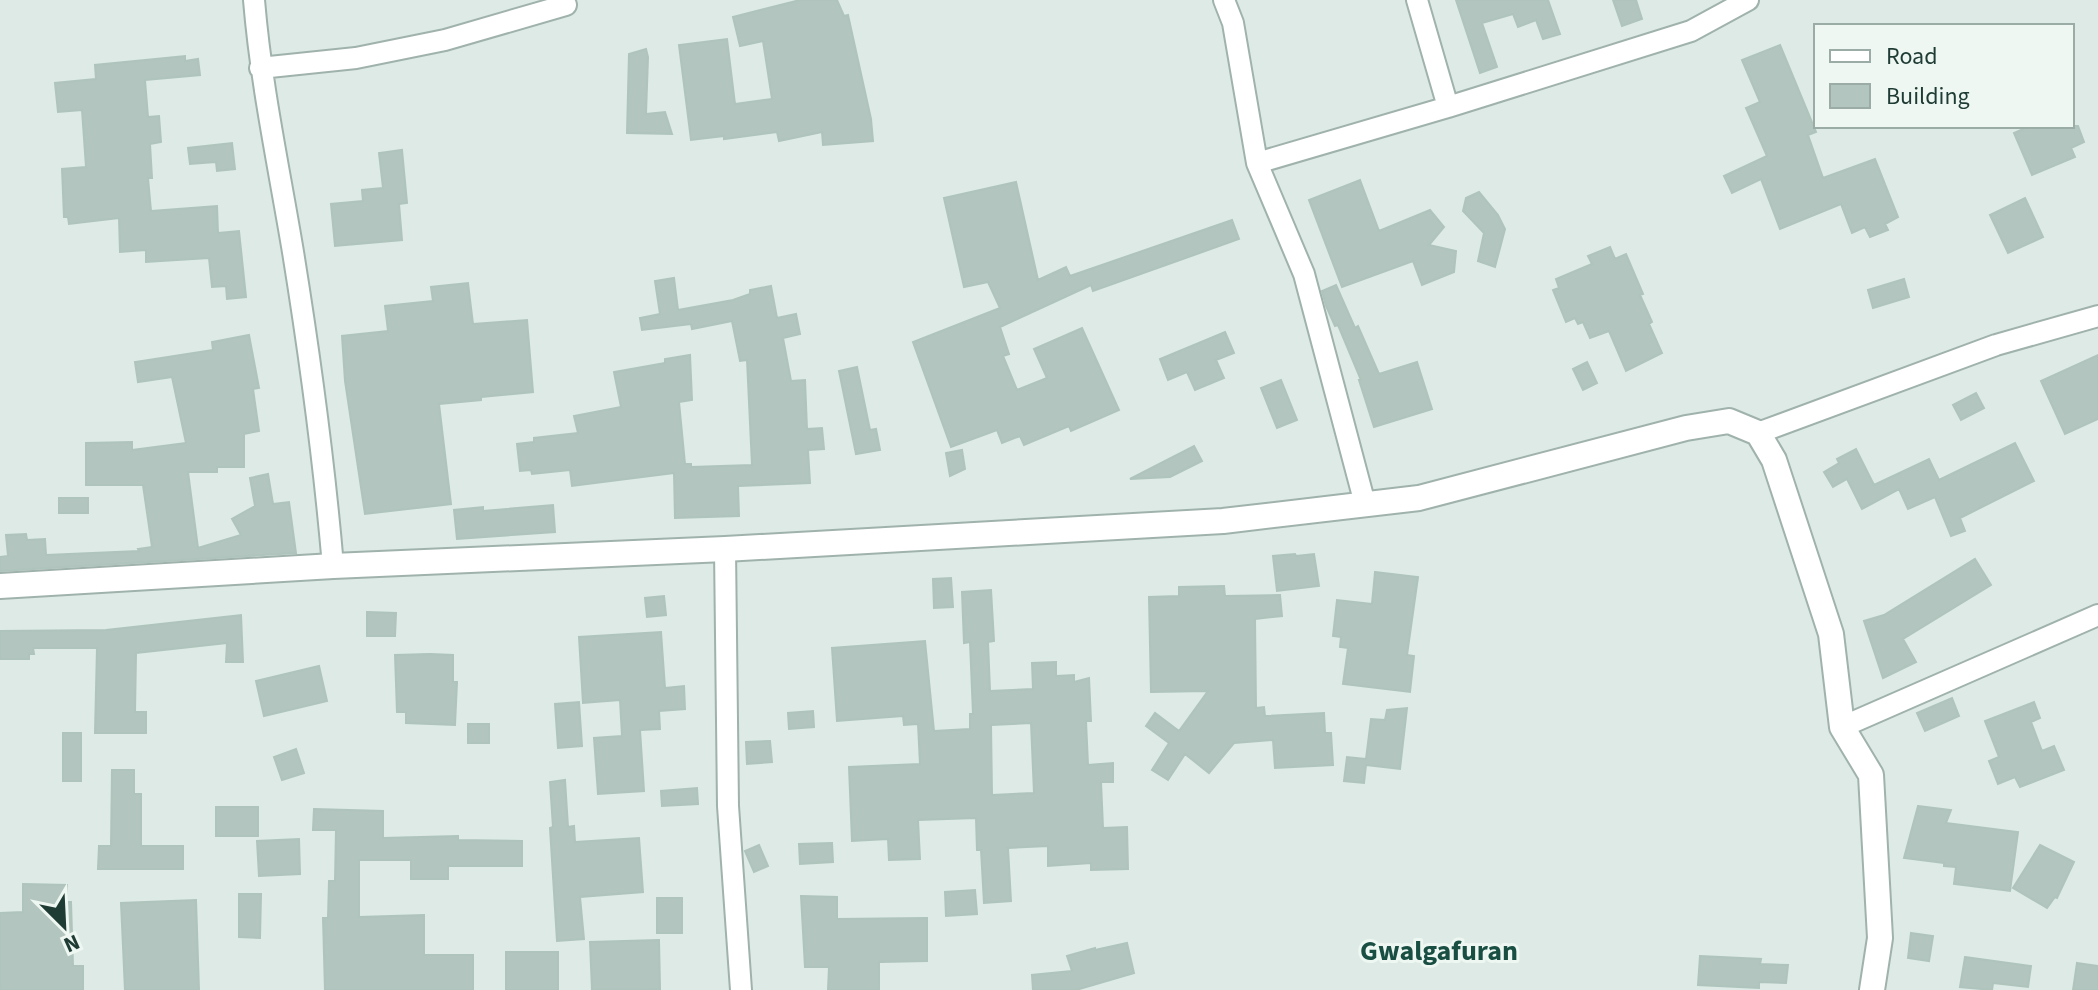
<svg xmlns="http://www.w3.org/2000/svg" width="2098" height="990" font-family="'Source Sans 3',sans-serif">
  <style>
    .building { fill: #b2c5be; stroke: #afc4bc; stroke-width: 2; fill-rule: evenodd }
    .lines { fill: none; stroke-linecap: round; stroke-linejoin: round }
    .minor-casing { stroke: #a0b2ac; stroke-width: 24 }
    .tertiary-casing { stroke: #a0b2ac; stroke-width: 28 }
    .minor { stroke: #fff; stroke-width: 20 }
    .tertiary { stroke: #fff; stroke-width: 24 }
    .labels { text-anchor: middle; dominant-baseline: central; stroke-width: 6; stroke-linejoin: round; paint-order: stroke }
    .quarter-label { font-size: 28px; font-weight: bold; fill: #194e42; stroke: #eef7f2 }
  </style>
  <rect width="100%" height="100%" fill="#ddeae5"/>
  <!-- building -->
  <path class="building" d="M800 0H837L844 16 848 15 871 119 873 141 823 145 822 132 779 141 777 132 724 139V136L691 140 679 45 727 39 735 104 772 99 763 41 740 46 733 17Z
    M1456 0H1548L1560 34 1543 39 1536 20 1518 27 1513 14 1482 23 1497 67 1480 73Z
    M1613 0H1636L1642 19 1622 26Z
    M1780 45 1816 132 1808 135 1823 178 1875 159 1898 217 1885 224 1888 230 1870 237 1865 227 1852 233 1841 204 1780 229 1761 179 1732 193 1724 176 1767 156 1746 108 1760 102 1742 60Z
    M646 49 648 57 646 114 665 112 672 134 627 133 629 54Z
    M185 56V61L198 59 200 75 145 80 148 117 159 116 161 142 150 144 152 178H148L151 211 217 206 218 233 239 231 246 297 227 299 226 286 212 287 209 258 146 262V250L120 252 119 218 69 224 68 217H64L62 169 86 167 82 110 58 112 55 83 96 79 95 65Z
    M2030 126H2078L2084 142 2071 148 2075 157 2032 175 2014 133Z
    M232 143 235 169 217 171 216 162 190 164 188 148Z
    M402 150 407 203 399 204 402 240 335 246 331 204 363 201 362 190 383 188 379 153Z
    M1360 180 1379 231 1430 210 1444 227 1429 245 1456 251 1454 272 1422 285 1413 261 1342 287 1309 200Z
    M1016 182 1038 280 1066 267 1070 276 1232 220 1239 239 1093 291 1091 285 1000 327 1009 354 1003 356 1017 390 1047 378 1034 349 1082 328 1119 410 1071 431 1069 426 1024 445 1020 436 1002 443 997 430 951 447 913 342 1000 308 988 282 964 287 944 198Z
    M1479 192 1498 215 1505 229 1495 267 1478 261 1484 233 1463 211 1466 198Z
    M2025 198 2043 237 2008 253 1990 215Z
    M1610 247 1615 259 1626 254 1643 294 1640 295 1652 322 1649 324 1662 353 1626 371 1609 331 1590 338 1583 322 1578 324 1575 318 1566 322 1553 290 1559 288 1556 279 1592 264 1588 256Z
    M674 278 678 310 733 300 750 294V290L771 286 777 318 796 314 800 334 783 338 791 381 805 380 807 429 822 428 824 449 808 450 810 483 738 486 739 516 675 518 674 473 572 486 570 470 532 474 531 470 520 471 517 444 534 442V438L578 433 574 416 621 407 614 372 665 363V359L690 355 692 400 679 402 685 464H691V467L752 465 747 360 740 361 732 321 692 329 691 324 642 330 640 318 660 314 655 281Z
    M1904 279 1909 297 1873 308 1868 290Z
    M468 283 473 324 527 320 533 392 481 397V400L439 404 451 504 365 514 345 381 342 336 388 331 385 306 433 301 431 287Z
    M1336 285 1355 328 1358 326 1379 374 1417 362 1432 409 1374 427 1359 380H1361L1338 325 1335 326 1326 306 1322 291Z
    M1225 332 1234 353 1216 360 1224 378 1195 390 1187 372 1168 380 1160 359Z
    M249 335 259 388 253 389 259 431 244 434V467H217V472H188L198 548 241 535 232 519 255 506 250 478 268 474 273 504 289 502 296 553 0 571V557L8 556 6 535 26 534 27 540 45 539 46 555 139 551 138 549 152 547 143 485H86V443L132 442V450L186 443 172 377 138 382 135 362 213 350 212 342Z
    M2098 355V419L2065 434 2041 381Z
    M1587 362 1597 383 1583 390 1573 369Z
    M857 367 870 430 876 429 880 450 856 454 839 371Z
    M1281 380 1297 420 1277 428 1261 388Z
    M1976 393 1984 408 1961 420 1953 405Z
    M2015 443 2034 481 1960 518 1965 531 1951 536 1935 497 1908 509 1899 489 1862 509 1847 479 1833 487 1824 472 1839 463 1837 459 1856 449 1874 485 1929 459 1939 480Z
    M1194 446 1202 461 1170 477 1130 479Z
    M962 450 965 469 950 476 946 453Z
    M59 498H88V513H59Z
    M553 505 555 532 457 539 454 510 483 507V511Z
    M1295 554 1296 556 1314 554 1319 586 1277 591 1273 556Z
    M1975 559 1991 585 1903 639 1916 662 1883 678 1864 621 1884 615Z
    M1375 572 1418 577 1407 655 1414 656 1410 692 1343 684 1348 648 1340 647 1341 637 1333 636 1337 600 1372 604Z
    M951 578 953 607 934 608 933 579Z
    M1224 586 1225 596 1280 595 1282 616 1255 619 1256 708 1264 707 1265 716 1324 713 1325 733H1331L1333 765 1275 768 1273 740 1234 743 1209 773 1185 754 1168 780 1152 770 1169 743 1146 726 1155 713 1179 731 1208 691 1151 692 1149 597 1179 596V587Z
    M991 590 994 641 988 642 990 691 1033 689 1032 663 1056 662V676L1074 675V682L1089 678 1091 721H1086L1088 765 1113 763V782H1101L1103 828 1127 827 1128 869 1091 870V863L1048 866V846L1008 848 1011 901 984 903 981 850H977L976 818 918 820 920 859 889 860 888 839 852 841 849 767 920 764 918 724 904 725 903 716 837 721 832 648 925 641 934 731 970 729V714H973L970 642 964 643 962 592ZM1031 723 1034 793 992 795 991 725Z
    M664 596 666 615 647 617 645 598Z
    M367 612 396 613 395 636H367Z
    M241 615 243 662H226L227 643 136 653 135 712H146V733H95L97 648H33L34 654H29V659H0V631L106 630Z
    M661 632 665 688 684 686 685 709 659 711 660 729 640 730 644 791 598 794 594 738 622 736 620 700 583 703 579 637Z
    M430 654 453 655V682H457L455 725 406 723V712H397L395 655Z
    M319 666 327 701 264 716 256 681Z
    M1952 698 1959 716 1925 731 1917 713Z
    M579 702 582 746 558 748 555 704Z
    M2034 702 2040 718 2031 722 2042 751 2054 746 2064 770 2020 787 2015 777 1998 784 1989 761 1999 757 1985 721Z
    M1407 708 1400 769 1366 765 1364 783 1344 781 1347 757 1366 759 1371 719 1385 720 1387 710Z
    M813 711 814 727 789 729 788 713Z
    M468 724H489V743H468Z
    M63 733H81V781H63Z
    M770 741 772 762 747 764 746 742Z
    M296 749 304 773 282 780 274 757Z
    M112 770H134V794H141V846H183V869H98L99 846H111Z
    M565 780 568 827 574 826 575 842 639 838 643 892 580 897 584 939 557 941 550 828 553 827 550 782Z
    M697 788 698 804 662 806 661 791Z
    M1918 806 1951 810 1946 823 2018 832 2010 891 1954 884 1956 867 1944 866V863L1904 858Z
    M216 807H258V836H216Z
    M314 809 383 811V838L458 836V840L522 841V866H448V879H411V860H359V917L424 915V955H473V990H325L323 918H328L329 881H335L336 830H313Z
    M299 839 300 874 259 876 257 841Z
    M832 843 833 862 800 864 799 844Z
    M759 845 768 866 754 872 745 851Z
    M2040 845 2074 862 2057 898 2055 897 2047 908 2013 888Z
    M23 884 67 885 66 902H71L73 966H83V990H0V913L23 912Z
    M975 890 977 914 946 916 945 892Z
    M239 894H261L260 938 239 937Z
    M801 896 837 897V919L927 918V961L879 962V990H828L829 967H805Z
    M657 898H682V933H657Z
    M196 900 199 990H125L121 903Z
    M1911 933 1933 936 1929 961 1908 958Z
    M659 940 660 989 592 990 590 942Z
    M1127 943 1134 973 1076 990H1033L1032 975 1072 971 1067 956 1095 948V950Z
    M506 952H558V990H506Z
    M1700 956 1761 959 1760 964 1788 965 1786 983 1759 982V988L1698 985Z
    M1965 957 2031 966 2028 987 1993 983 1992 990 1960 987Z
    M2077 963 2098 966V990H2073Z"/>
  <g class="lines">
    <defs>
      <path id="minor" d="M254 0C261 85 279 168 293 252 310 357 324 461 333 566
        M1224 0 1233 23 1257 163
        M260 68 356 58 445 40 566 5
        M1448 107 1691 31 1748 0
        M1758 433 1996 345 2098 316
        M1365 504 1304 274 1257 163 1448 107 1417 0
        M725 549 728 806 741 990
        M1842 727 2098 615"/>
      <path id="tertiary" d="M0 586 333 566 725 549 1223 521 1419 498 1686 428 1729 421 1758 433 1774 460 1831 634 1842 727 1871 775 1880 938 1872 990"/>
    </defs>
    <!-- minor casing -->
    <use href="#minor" class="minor-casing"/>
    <!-- tertiary casing -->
    <use href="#tertiary" class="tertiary-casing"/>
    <!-- minor -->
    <use href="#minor" class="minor"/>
    <!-- tertiary -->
    <use href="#tertiary" class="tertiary"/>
  </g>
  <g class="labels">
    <!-- quarter labels -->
    <g class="quarter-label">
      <text x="1439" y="951">Gwalgafuran</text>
    </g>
  </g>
  <!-- legend -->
  <rect x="1814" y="24" width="260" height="104" fill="#eef7f2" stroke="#9baca6" stroke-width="2"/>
  <rect x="1830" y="50" width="40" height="12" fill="#ffffff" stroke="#9baca6" stroke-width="2"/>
  <text x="1886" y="64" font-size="24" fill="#1e3b34">Road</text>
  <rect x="1830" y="84" width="40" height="24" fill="#b2c5be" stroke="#9baca6" stroke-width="2"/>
  <text x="1886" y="104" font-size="24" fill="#1e3b34">Building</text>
  <!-- north arrow -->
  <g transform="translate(64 926) rotate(156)" stroke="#eef7f2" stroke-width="6" paint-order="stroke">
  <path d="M0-6L14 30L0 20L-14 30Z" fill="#1e3b34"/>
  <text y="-12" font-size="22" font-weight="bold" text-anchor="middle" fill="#1e3b34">N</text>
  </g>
</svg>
